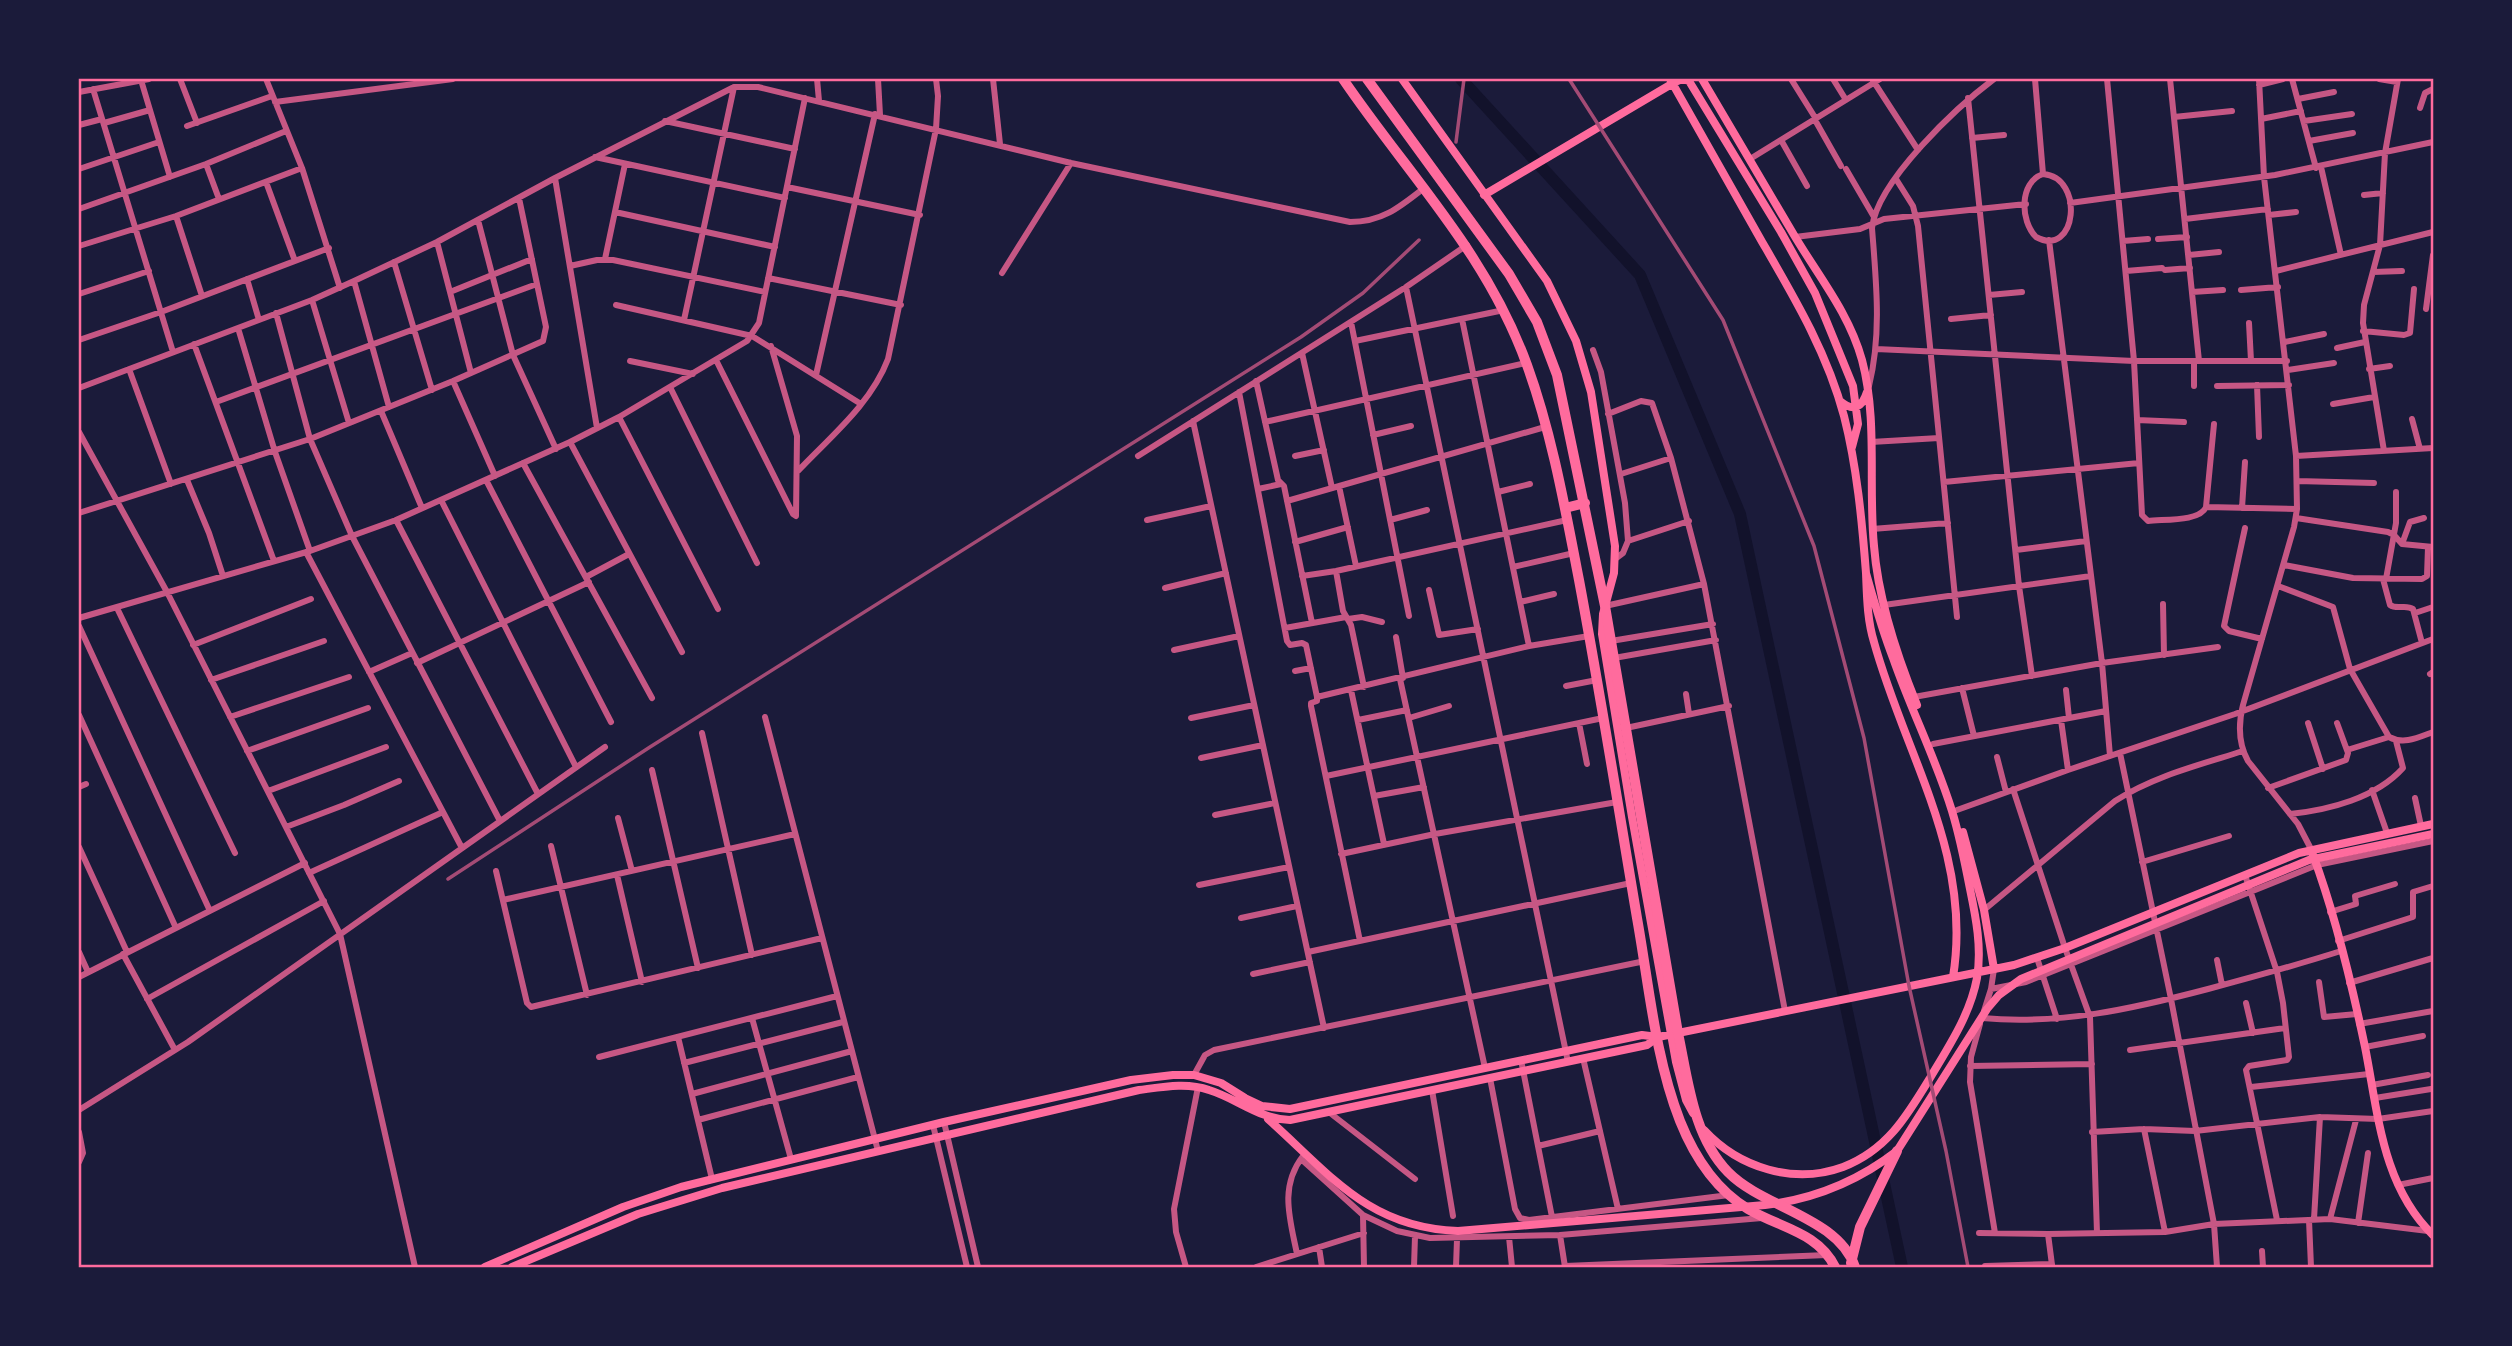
<svg xmlns="http://www.w3.org/2000/svg" width="2512" height="1346" font-family="'Source Serif 4',serif">
  <style>
    .lines { fill: none; stroke-linecap: round; stroke-linejoin: round }
    .canal { stroke: #12122b; stroke-width: 12 }
    .minor { stroke: #c65784; stroke-width: 6 }
    .secondary { stroke: #ff6b9d; stroke-width: 8 }
    .trunk { stroke: #ff6b9d; stroke-width: 10 }
    .rail { stroke: #a44b75; stroke-width: 3.5 }
    .neatline { fill: none; stroke: #ff6b9d; stroke-width: 2.5 }
  </style>
  <rect width="100%" height="100%" fill="#1b1b3a"/>
  <g class="lines">
    <!-- canal -->
    <path class="canal" d="M1461 79 1640 275 1740 514 1902 1267"/>
    <!-- minor -->
    <path class="minor" d="M180 79 197 123
      M266 79 302 168 340 288
      M817 79 819 101
      M878 79 880 115
      M993 79 1000 144
      M1791 79 1816 119
      M1833 79 1846 100
      M1872 79 1918 150
      M2035 79 2043 174
      M2107 79 2134 361 2142 515 2148 521C2163 519 2200 522 2206 507
      M2170 79 2199 361
      M2259 79 2264 177 2296 456 2297 509 2294 527 2243 705C2238 725 2238 743 2248 761L2298 824 2311 849
      M2292 79 2316 168
      M2379 79 2397 82
      M141 80 170 177
      M2259 85 2283 79
      M93 89 173 352
      M79 92 149 79
      M1968 98 2019 586 2032 676
      M2298 99 2334 92
      M275 102 453 79
      M2420 108 2425 93 2433 89
      M2174 117 2232 111
      M2261 119 2301 111
      M1815 120 1841 166
      M665 121 795 149
      M2304 121 2352 114
      M104 123 150 110
      M79 125 102 119
      M187 126 272 96
      M1972 138 2004 135
      M1781 140 1807 186
      M2309 141 2353 133
      M595 157 785 198
      M1750 159 1880 79
      M206 164 219 199
      M2321 167 2341 255
      M79 169 159 142
      M1846 169 1874 217
      M2043 174C2085 177 2077 259 2036 237 2020 221 2019 182 2043 174Z
      M555 178 597 428
      M1896 179 1913 206 1918 226 1957 617
      M266 182 295 261
      M787 187 920 215
      M2364 195 2383 193
      M2070 203 2275 175 2433 142
      M79 209 206 164 286 131
      M615 212 775 247
      M2269 215 2296 212
      M176 216 202 296
      M2185 219 2268 209
      M478 220 513 355 556 449
      M1795 237 1860 229 1884 219 2026 204
      M2158 239 2187 237
      M2049 240 2102 663 2110 756
      M2123 241 2148 239
      M437 242 471 373
      M79 246 176 216 302 168
      M2189 255 2219 252
      M605 259 625 164
      M394 262 432 390
      M570 266 597 260H613L765 292
      M2165 270 2190 268
      M2126 271 2162 268
      M2276 271 2433 232
      M2373 272 2402 271
      M1002 273 1071 163
      M768 278 901 305
      M247 279 259 320
      M354 281 389 407
      M1406 287 1568 1062
      M2241 290 2278 287
      M450 292 532 259
      M2192 292 2223 290
      M79 294 149 271
      M1989 295 2022 292
      M312 300 349 423
      M616 305 752 336 861 404
      M2426 309 2433 255
      M276 313 310 439 352 536 500 821
      M1462 319 1529 646
      M1951 319 1991 315
      M684 320 734 87
      M1351 322 1409 616
      M2249 323 2251 361
      M238 328 275 452 310 551
      M2363 331 2404 335 2410 333 2414 289
      M79 340 161 312 329 248
      M1355 341 1504 310
      M2285 342 2324 334
      M194 344 274 561
      M2337 348 2365 342
      M1876 349 2134 361H2287
      M1593 350 1601 372 1625 503 1628 541 1623 553 1615 559
      M1302 353 1332 488
      M716 360 793 514 796 516 797 436 771 346
      M630 361 693 374
      M129 369 171 484
      M2369 369 2390 366
      M2288 370 2334 363
      M816 375 875 114
      M453 381 495 476
      M1256 381 1278 480 1284 486 1312 623
      M2257 385 2259 437
      M1869 386C1882 333 1876 281 1872 228 1877 181 1958 106 1994 79
      M2194 386V361
      M2217 386 2289 385
      M670 387 757 563
      M79 388 312 300 354 281 437 242 555 178 734 87H758L1071 163 1350 222C1382 222 1400 207 1424 188
      M1239 392 1287 641 1290 645 1302 643 1306 645 1317 697
      M216 402 537 284
      M2333 404 2374 397
      M381 411 422 508
      M1608 414 1641 401 1652 403 1671 458 1704 584 1785 1011
      M619 417 718 609
      M2412 419 2420 449
      M2137 420 2184 422
      M1193 421 1324 1028
      M1265 422 1526 363
      M2214 424 2206 507 2297 509
      M79 432 167 592 340 934 415 1267
      M1373 435 1411 426
      M570 442 682 652
      M1871 442 1939 438
      M2384 451 2363 323 2364 305 2380 245 2385 153 2398 79
      M1138 456 1406 287 1467 245
      M1295 456 1324 450
      M2296 456 2433 448
      M523 463 652 698
      M798 471C830 437 871 404 888 359L936 129 938 96 936 79
      M1621 474 1671 458
      M187 480 209 533 223 576
      M486 480 611 722
      M2297 481 2374 483
      M1944 482 2139 463
      M1339 486 1356 566
      M1258 489 1281 484
      M1498 492 1530 484
      M441 500 576 767
      M1287 501 1545 427
      M2242 508 2245 462
      M79 513 310 439 453 381 543 341 546 327 519 198
      M2296 518 2388 532 2394 535 2402 544 2433 547
      M396 520 538 794
      M1147 520 1211 506
      M1390 520 1427 510
      M2245 528 2224 626 2229 631 2262 639
      M1872 529 1948 523
      M1628 541 1689 521
      M1295 542 1348 527
      M2402 544 2410 522 2424 518
      M2016 550 2086 541
      M306 552 462 848
      M2284 565 2353 578 2422 579 2427 576 2428 547
      M1513 567 1574 553
      M1336 571 1343 611 1351 625 1364 687
      M1302 576 1336 571 1567 520
      M586 577 629 554
      M2383 579 2390 605C2397 610 2406 604 2413 609L2422 643
      M2386 579 2396 523V492
      M2278 586 2333 607 2350 669 2389 737C2404 745 2419 737 2433 732
      M1165 588 1226 573
      M1429 590 1439 635 1478 629
      M1520 602 1554 594
      M2163 604 2164 655
      M1884 605 2091 576
      M1605 606 1704 584
      M117 608 235 853
      M2415 613 2433 607
      M79 618 310 551 396 520 570 442 619 417 747 341 759 323 805 98
      M1348 619 1362 617 1382 622
      M79 626 210 911
      M1285 628 1346 617
      M1396 637 1403 678
      M1611 641 1713 624
      M193 645 311 599
      M1174 650 1239 636
      M1614 658 1716 640
      M417 663 589 582
      M1295 671 1311 668
      M369 672 412 653
      M2430 674 2433 672
      M1400 679 1485 1068
      M211 680 324 641
      M1566 686 1597 680
      M1962 688 1974 736
      M1351 690 1384 844
      M2066 690 2069 718
      M1686 694 1689 714
      M1317 697 1529 646 1589 636
      M1317 697V701L1311 703V706L1360 941
      M1914 697 2102 663 2218 647
      M79 715 176 928
      M230 717 349 677
      M765 717 878 1151
      M1191 718 1254 705
      M1409 718 1449 706
      M1358 720 1407 710
      M2061 720 2068 770
      M1579 723 1587 764
      M2308 723 2323 769
      M1626 728 1729 706
      M702 733 752 955
      M1933 744 2106 711
      M2347 750 2389 737
      M247 751 368 708
      M2120 753 2171 999 2214 1224 2217 1267
      M1997 757 2006 792
      M1201 758 1263 745
      M652 770 698 968
      M1326 776 1603 718
      M79 787 86 784
      M2268 788 2346 760 2348 753 2337 723
      M2013 789 2065 948 2090 1017 2097 1233
      M2372 790 2387 833
      M268 791 386 747
      M1374 796 1424 787
      M2415 798 2421 826
      M1957 810 2068 770 2235 714 2433 639
      M2290 814C2329 810 2376 798 2403 768L2396 741
      M1215 815 1275 803
      M618 818 632 871
      M286 827 344 805 399 781
      M551 846 587 995
      M79 847 127 952
      M1341 854 1435 834 1617 802
      M2142 862 2229 836
      M496 871 527 1003 531 1007 822 938
      M309 873 443 812
      M617 875 642 982
      M2245 875 2277 972 2283 1003 2289 1057 2287 1060 2249 1066 2246 1070 2277 1220
      M1199 885 1289 867
      M503 900 795 834
      M1984 910 2115 801C2154 776 2199 765 2243 751
      M2330 912 2356 904 2355 896 2395 884
      M1241 918 1297 906
      M2338 941 2413 917V892L2433 886
      M79 952 88 972
      M1308 952 1631 883
      M123 954 175 1050
      M2037 958 2057 1019
      M2217 960 2222 985
      M1253 974 1310 962
      M79 977 305 863
      M2319 982 2324 1017 2357 1014
      M2349 983 2433 958
      M1991 989 2026 982 2317 865 2433 841
      M147 999 324 901
      M2246 1003 2253 1033
      M1984 1011 1991 989 1994 969
      M752 1018 791 1159
      M1982 1018C2061 1025 2132 1009 2208 989 2253 977 2297 965 2341 951
      M1980 1024 1971 1057 1970 1082 1995 1233
      M2359 1024 2433 1011
      M678 1037 712 1179
      M2365 1047 2423 1036
      M2130 1050 2285 1028
      M599 1057 837 996
      M1583 1058 1618 1209
      M1521 1060 1552 1217
      M684 1063 843 1022
      M1970 1066 2092 1064
      M1194 1075 1205 1055 1214 1050 1645 961
      M1490 1078 1515 1209 1520 1218 1529 1220 1729 1195
      M2372 1085 2428 1075
      M2251 1087 2369 1074
      M1432 1090 1453 1216
      M692 1094 852 1051
      M2375 1098 2431 1089
      M79 1110 188 1042 605 747
      M1330 1113 1415 1179
      M698 1120 858 1077
      M944 1122 978 1267
      M933 1125 967 1267
      M2144 1129 2165 1232
      M79 1132 83 1153 79 1162
      M2092 1132 2144 1129 2195 1131 2320 1117 2378 1119 2433 1111
      M1538 1146 1600 1131
      M1301 1159 1363 1215 1397 1231 1430 1238 1560 1235 1762 1218
      M2398 1185 2433 1178
      M1363 1215 1364 1267
      M2314 1219 2320 1117
      M2330 1219 2356 1120
      M2309 1220 2311 1267
      M2358 1223 2368 1153
      M1979 1233 2048 1234 2165 1232 2214 1224 2330 1219 2428 1231
      M2048 1234 2052 1265
      M1560 1235 1565 1267
      M1509 1237 1512 1267
      M1319 1247 1322 1267
      M2262 1251 2263 1267
      M1297 1254C1290 1219 1279 1187 1303 1156
      M1565 1266 1827 1255
      M1985 1266 2052 1264
      M1186 1267 1176 1232 1174 1209 1198 1087
      M1256 1267 1364 1233
      M1414 1267 1415 1236
      M1456 1267 1457 1239"/>
    <!-- secondary -->
    <path class="secondary" d="M1402 79 1547 281 1576 341 1591 392 1615 546 1614 573 1603 614 1602 634 1632 817 1676 1062 1686 1100 1693 1113
      M1670 79C1700 133 1731 186 1761 240 1794 297 1827 352 1844 416 1857 467 1862 521 1866 573 1867 596 1867 619 1874 642 1905 755 1973 854 1953 977
      M1702 79C1733 131 1763 183 1794 235 1819 277 1849 313 1862 360 1878 420 1868 484 1874 546 1878 598 1897 656 1917 705
      M1484 195 1675 82 1682 79 1689 81 1781 232 1815 293 1853 386 1858 424 1852 447
      M1840 401C1853 412 1862 408 1867 392
      M1963 832 1984 910 1994 969
      M2313 855C2335 914 2352 985 2365 1047 2378 1112 2382 1186 2433 1235
      M1268 1119C1330 1174 1368 1228 1458 1231L1765 1205C1815 1199 1857 1182 1897 1151L1987 1009 1999 995 2021 979 2309 860 2433 834
      M1704 1130C1739 1168 1794 1185 1843 1167 1887 1150 1907 1116 1930 1078 1949 1046 1970 1015 1977 978 1982 948 1976 918 1970 889 1965 863 1960 837 1952 811 1936 759 1911 710 1893 658 1882 630 1874 601 1866 573
      M485 1267 623 1207 681 1187 944 1122 1131 1080 1173 1075H1194L1221 1083 1245 1098 1262 1106 1290 1109 1642 1035 1658 1037
      M512 1267 638 1214 722 1188 1139 1090C1162 1087 1187 1082 1209 1090 1238 1099 1259 1119 1290 1120L1647 1045 1658 1037 1678 1033 2014 965 2065 948 2299 853 2433 824"/>
    <!-- trunk -->
    <path class="trunk" d="M1343 79C1409 176 1486 252 1527 365 1552 434 1565 508 1579 580 1600 692 1618 805 1637 918 1649 985 1655 1057 1680 1121 1694 1156 1715 1189 1748 1209 1780 1228 1818 1232 1835 1267
      M1367 79 1509 274 1537 322 1557 375 1605 606 1678 1033C1688 1080 1693 1136 1728 1172 1763 1208 1838 1217 1855 1267
      M1565 508 1585 503
      M1851 1263 1860 1227 1897 1151"/>
    <!-- rail -->
    <path class="rail" d="M1569 79 1723 320 1814 546 1864 738 1909 986 1946 1151 1968 1267
      M1456 142 1464 79
      M448 879 650 747 1301 337 1363 293 1419 240"/>
  </g>
  <!-- border -->
  <rect width="2512" height="1346" fill="none" stroke="#1b1b3a" stroke-width="161"/>
  <rect x="80" y="80" width="2352" height="1186" class="neatline"/>
</svg>
